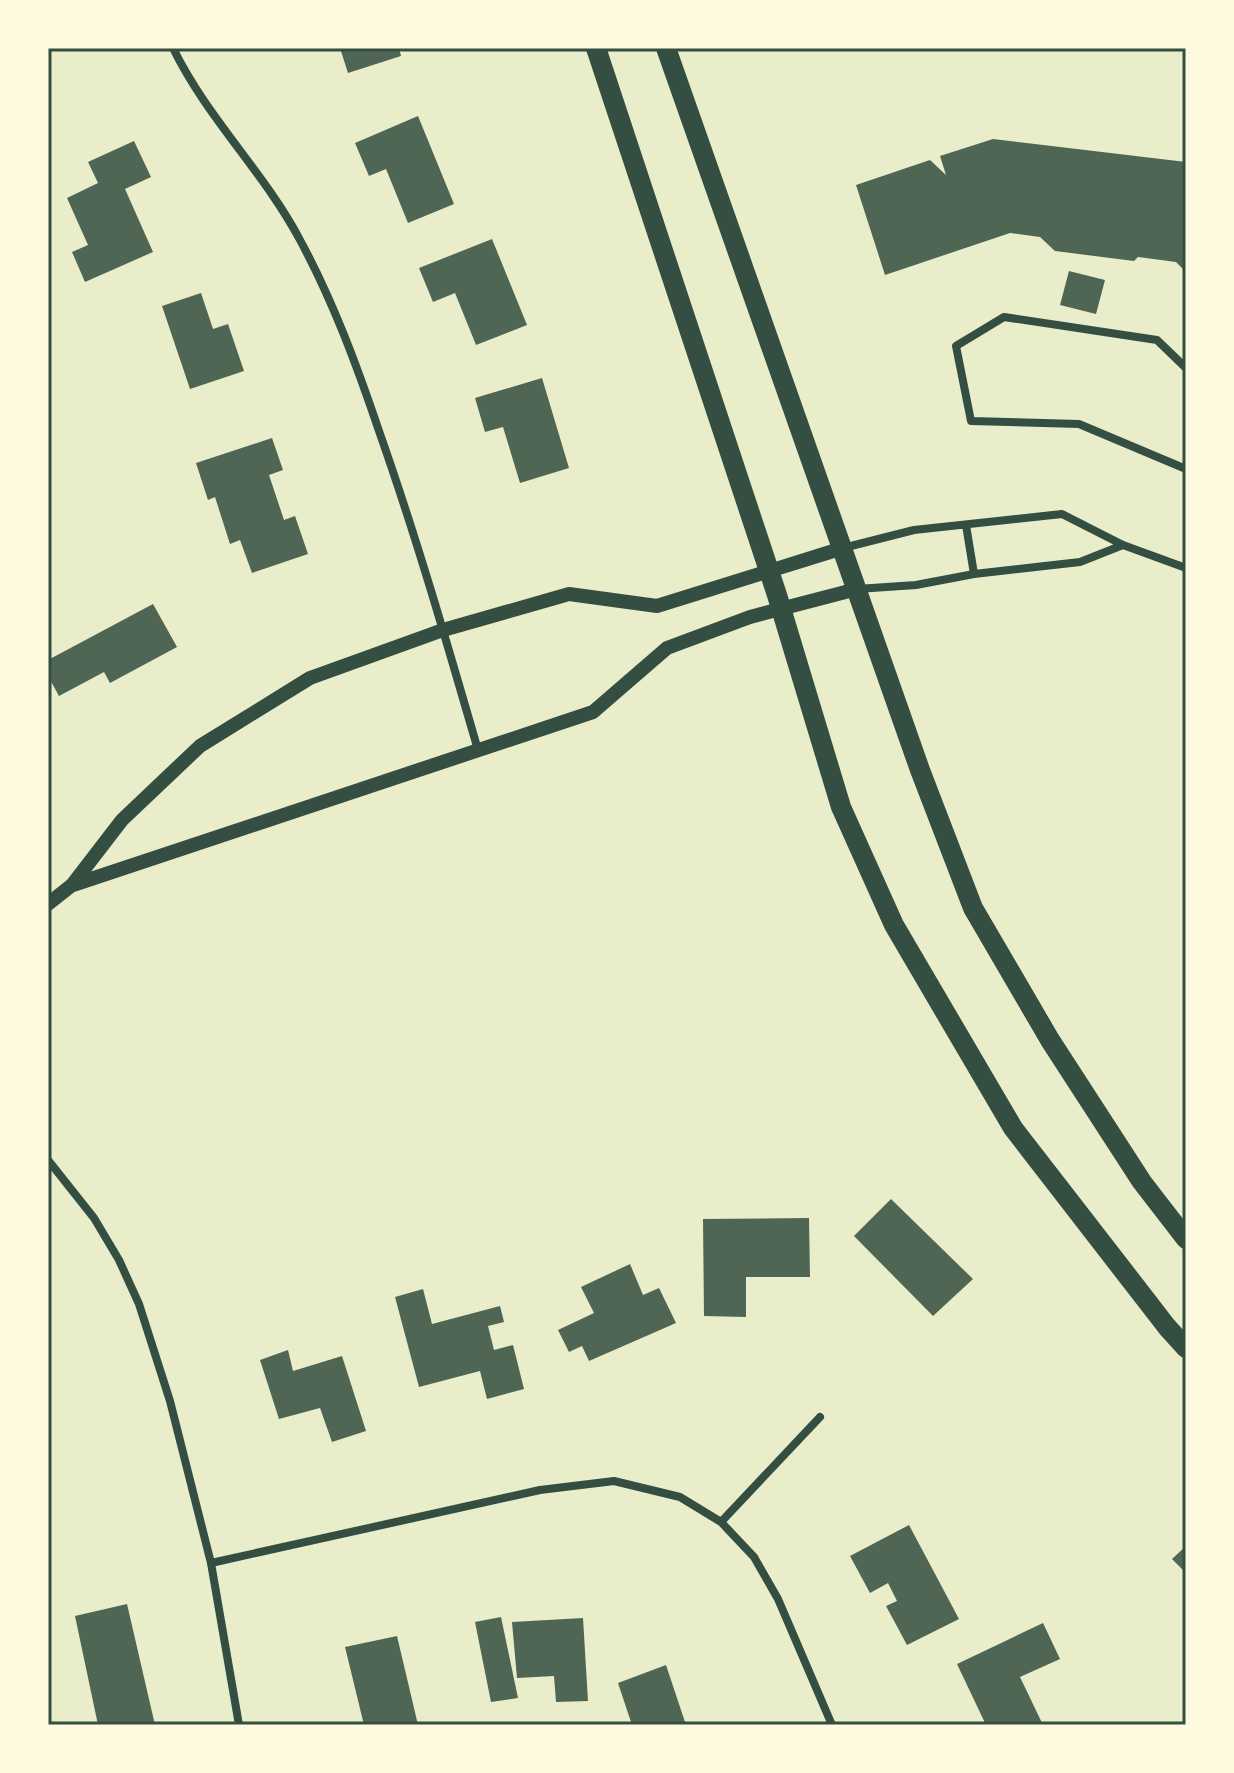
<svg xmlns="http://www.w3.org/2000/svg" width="1234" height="1773" font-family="Inter,sans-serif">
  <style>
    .building { fill: #4f6655 }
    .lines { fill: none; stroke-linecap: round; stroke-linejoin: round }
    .minor { stroke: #344e41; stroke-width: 8 }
    .tertiary { stroke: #344e41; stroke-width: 14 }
    .primary { stroke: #344e41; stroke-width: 20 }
    .neatline { fill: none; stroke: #344e41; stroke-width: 3 }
  </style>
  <rect width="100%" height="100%" fill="#e9edc9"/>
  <!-- building -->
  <path class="building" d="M340 48H399L401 56 348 73Z
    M418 116 454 204 408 223 386 169 369 176 355 143Z
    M993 139 1186 162V272L1176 262 1138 257 1134 261 1055 251 1040 237 1010 233 885 275 856 185 930 160 946 175 940 156Z
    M134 141 151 177 125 189 153 252 85 282 72 252 88 245 67 198 98 183 88 162Z
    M492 239 527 325 476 345 455 293 433 302 419 268Z
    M1069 271 1105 280 1096 314 1060 305Z
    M201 293 213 329 228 324 244 371 190 389 162 306Z
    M542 378 569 468 520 483 503 427 485 432 475 398Z
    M272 438 283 470 269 475 284 520 295 516 308 554 252 573 240 540 230 544 215 497 208 500 196 463Z
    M153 604 177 647 110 683 104 672 59 696 48 676V660Z
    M891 1199 973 1279 933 1316 854 1236Z
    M809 1218 810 1277H746V1317L704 1316 703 1219Z
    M630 1264 643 1295 659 1288 676 1323 589 1361 582 1346 569 1352 558 1330 594 1313 581 1287Z
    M423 1289 432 1324 500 1306 504 1322 488 1326 494 1350 513 1345 524 1389 487 1399 480 1371 419 1387 395 1297Z
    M288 1350 293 1371 342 1356 366 1431 332 1442 320 1408 279 1419 260 1360Z
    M909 1525 959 1619 907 1645 886 1606 897 1601 888 1583 870 1593 850 1556Z
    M1186 1546V1573L1172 1559Z
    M127 1604 155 1725H98L75 1616Z
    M501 1617 518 1698 491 1702 475 1622Z
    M583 1618 588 1701 556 1702 554 1676 517 1678 512 1622Z
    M1043 1623 1060 1659 1020 1677 1043 1725H986L957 1664Z
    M397 1636 418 1725H364L345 1647Z
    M666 1665 686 1725H632L618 1683Z"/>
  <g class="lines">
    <!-- minor -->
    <path class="minor" d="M173 48C207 118 264 172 300 240 333 301 357 366 379 431 416 536 447 643 478 750
      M1186 368 1157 340 1004 317 956 346 971 421 1079 424 1186 469
      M966 525 974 574
      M843 548 914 530 1062 514 1123 545 1186 568
      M857 589 916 585 974 574 1080 562 1123 545
      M48 1160 94 1218 119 1260 139 1304 170 1401 211 1563 239 1725
      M721 1522 820 1417
      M211 1563 540 1490 614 1481 680 1497 721 1522 754 1557 778 1599 832 1725"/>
    <!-- tertiary -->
    <path class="tertiary" d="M73 885 593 712 667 648 750 617 857 589
      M48 904 72 885 122 820 200 746 310 678 443 630 569 594 657 606 843 548"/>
    <!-- primary -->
    <path class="primary" d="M596 48 777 595 841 807 894 925 1013 1128 1167 1327 1186 1348
      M666 48 920 770 973 908 1050 1040 1142 1182 1186 1239"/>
  </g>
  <!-- border -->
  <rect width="1234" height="1773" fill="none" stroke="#fefae0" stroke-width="100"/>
  <rect x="50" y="50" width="1134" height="1673" class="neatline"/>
</svg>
